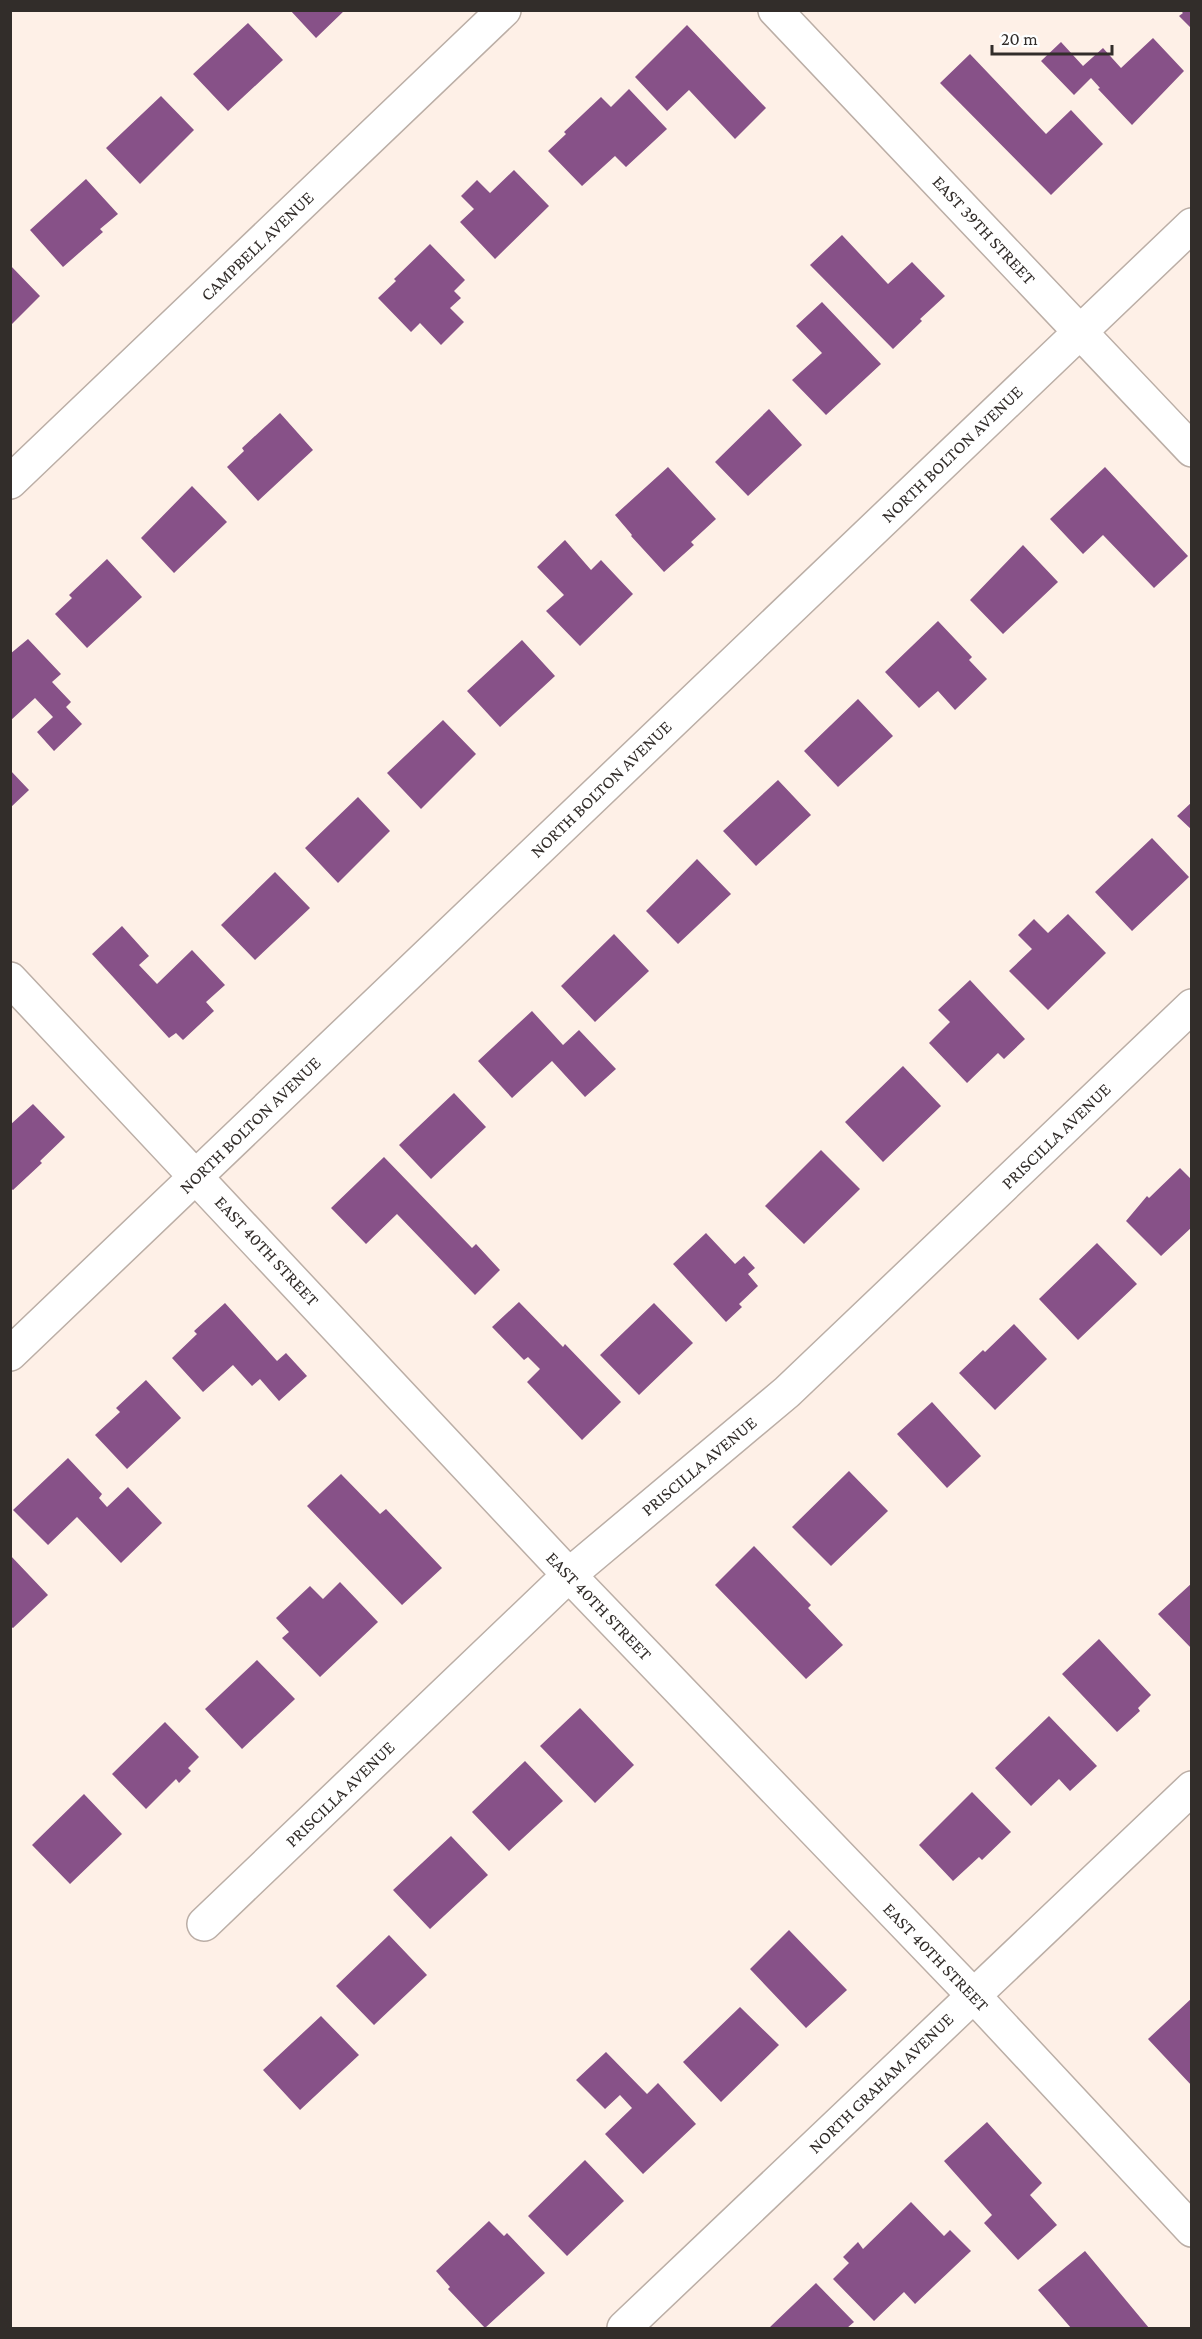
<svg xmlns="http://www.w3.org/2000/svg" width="1202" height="2339" font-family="'Crimson Pro',serif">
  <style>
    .building { fill: #875188 }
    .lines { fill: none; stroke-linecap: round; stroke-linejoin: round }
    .minor-casing { stroke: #bbaea6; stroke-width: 36 }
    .minor { stroke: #fff; stroke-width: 33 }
    .labels { text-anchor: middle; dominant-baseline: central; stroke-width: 6; stroke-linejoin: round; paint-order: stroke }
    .street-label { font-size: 18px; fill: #322d2a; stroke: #fff }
  </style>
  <rect width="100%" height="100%" fill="#fef0e7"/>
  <!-- building -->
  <path class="building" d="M290 10H345L316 38Z
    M1180 10H1192V29L1179 16 1183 13Z
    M248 23 283 60 228 111 193 74Z
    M687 25 766 108 735 139 689 90 667 111 635 77Z
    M1153 38 1184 71 1132 125 1098 89 1100 88 1091 78 1074 95 1041 61 1061 42 1083 66 1103 48 1121 68Z
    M970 54 1046 134 1071 110 1103 144 1051 195 940 83Z
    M629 89 667 129 626 167 615 156 582 186 548 151 566 134 564 132 601 97 611 107Z
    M161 96 194 130 140 184 106 148Z
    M514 170 549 206 495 259 460 222 474 209 461 196 477 180 490 193Z
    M86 179 118 214 100 229 103 232 63 267 30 230Z
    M842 235 888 284 912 262 945 296 920 319 922 321 893 349 810 265Z
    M430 244 465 280 454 291 461 298 450 308 464 322 441 345 420 323 411 332 378 298 396 281 394 279Z
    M10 265 40 296 10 326Z
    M822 302 881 364 826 415 792 380 822 353 796 326Z
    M769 409 802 445 748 496 715 462Z
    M280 413 313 450 258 501 227 467 244 451 242 448Z
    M668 467 716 519 691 542 694 545 664 572 631 536 632 535 615 515Z
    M1105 467 1188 556 1154 588 1103 535 1083 554 1050 519Z
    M192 486 227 522 174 573 141 538Z
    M565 540 591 570 601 560 633 594 580 646 546 611 564 595 537 567Z
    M1023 545 1058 582 1003 634 970 600Z
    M107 559 142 597 87 648 55 614 72 598 69 595Z
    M938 621 972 657 969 660 987 679 955 710 938 691 919 708 885 672Z
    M28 639 61 674 52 682 71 702 66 707 82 724 54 751 37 732 53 717 35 698 10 721V654Z
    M522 640 555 676 500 727 467 691Z
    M858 699 893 736 838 787 804 751Z
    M443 720 476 754 421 809 387 773Z
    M10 770 29 790 10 808Z
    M778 780 811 815 756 866 723 831Z
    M358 797 390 831 338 883 305 848Z
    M1192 802V830L1177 816Z
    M1152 838 1189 877 1132 931 1095 892Z
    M697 859 731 894 678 944 646 911Z
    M275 872 310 908 255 960 221 925Z
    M1068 914 1106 953 1048 1010 1009 971 1032 949 1018 935 1034 919 1048 933Z
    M122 926 149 956 139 965 157 984 192 950 225 985 206 1002 214 1011 183 1040 176 1033 169 1038 92 954Z
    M614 934 649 971 595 1022 561 986Z
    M970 980 1025 1039 1004 1059 998 1053 967 1083 929 1043 950 1022 938 1010Z
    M532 1011 563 1045 579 1030 616 1069 585 1097 552 1061 512 1098 478 1061Z
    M903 1066 941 1106 883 1162 845 1122Z
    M454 1093 486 1127 431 1179 399 1145Z
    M33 1104 65 1137 40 1161 42 1163 13 1190 10 1188V1125Z
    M821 1150 860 1189 804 1244 765 1206Z
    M384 1157 472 1248 476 1244 500 1270 475 1295 397 1214 366 1244 331 1208Z
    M1180 1168 1192 1180V1227L1161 1256 1126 1221 1147 1196 1149 1198Z
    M706 1233 735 1264 744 1256 755 1268 748 1274 758 1286 739 1304 742 1307 726 1322 673 1264Z
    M1097 1243 1137 1284 1078 1340 1039 1299Z
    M519 1302 563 1347 565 1344 621 1402 582 1440 527 1382 540 1369 528 1357 524 1360 492 1327Z
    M225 1303 277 1361 286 1353 307 1376 279 1401 260 1379 252 1386 233 1365 203 1392 172 1358 197 1334 194 1331Z
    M654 1303 693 1343 639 1395 600 1355Z
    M1014 1324 1047 1359 995 1410 959 1373 983 1350 985 1352Z
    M146 1380 181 1418 127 1469 95 1435 120 1412 116 1408Z
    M932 1402 981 1456 947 1488 897 1434Z
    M68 1458 102 1494 99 1498 107 1507 128 1487 162 1523 121 1563 77 1517 48 1545 13 1510Z
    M849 1471 888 1511 831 1566 792 1527Z
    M341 1474 380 1514 386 1509 442 1568 402 1605 307 1506Z
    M754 1546 811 1605 808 1608 843 1645 806 1679 715 1585Z
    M10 1555 48 1595 13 1628 10 1626Z
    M340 1582 378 1622 320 1677 282 1638 289 1632 276 1618 310 1586 323 1599Z
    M1192 1583V1649L1158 1614Z
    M1099 1639 1151 1695 1138 1708 1140 1711 1117 1732 1062 1674Z
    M257 1660 295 1699 242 1749 205 1709Z
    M580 1708 634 1765 595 1803 540 1746Z
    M1049 1716 1097 1766 1070 1791 1059 1779 1031 1806 995 1768Z
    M165 1722 199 1757 188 1768 191 1771 179 1783 176 1779 146 1809 112 1774Z
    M525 1761 563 1801 509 1851 472 1812Z
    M972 1792 1011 1832 982 1860 979 1857 953 1881 919 1845Z
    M84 1794 122 1834 70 1884 32 1845Z
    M451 1836 488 1875 430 1929 393 1890Z
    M789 1930 847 1990 806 2028 750 1969Z
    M389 1935 427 1975 374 2025 336 1986Z
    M1192 1998V2086L1148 2039Z
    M740 2007 779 2045 721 2102 683 2062Z
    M321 2016 359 2055 300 2110 263 2070Z
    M606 2052 647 2094 658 2083 696 2124 643 2174 605 2134 632 2108 620 2095 605 2109 576 2080Z
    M987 2122 1042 2183 1030 2195 1057 2225 1018 2260 984 2223 992 2215 944 2161Z
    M585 2160 624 2201 567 2256 528 2216Z
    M911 2202 944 2236 950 2230 971 2251 915 2304 904 2292 874 2321 833 2279 849 2263 843 2257 858 2242 863 2249Z
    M489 2221 504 2236 507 2233 545 2273 485 2328 448 2289 450 2287 436 2271Z
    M1085 2251 1149 2328H1071L1038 2290Z
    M816 2283 854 2322 847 2328H769Z"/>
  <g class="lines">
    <defs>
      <path id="minor" d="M775 10 1192 450
        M10 482 504 10
        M10 979 569 1575 973 1995 1192 2230
        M10 1354 1192 225
        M204 1924 569 1575 787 1392 1192 1006
        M624 2328 1192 1788"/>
    </defs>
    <!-- minor casing -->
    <use href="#minor" class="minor-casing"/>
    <!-- minor -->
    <use href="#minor" class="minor"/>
  </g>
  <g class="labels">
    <!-- street labels -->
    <g class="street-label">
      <text transform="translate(984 230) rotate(47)">EAST 39TH STREET</text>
      <text transform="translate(257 246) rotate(-44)">CAMPBELL AVENUE</text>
      <text transform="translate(952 454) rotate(-44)">NORTH BOLTON AVENUE</text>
      <text transform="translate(601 789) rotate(-44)">NORTH BOLTON AVENUE</text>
      <text transform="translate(250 1125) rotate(-44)">NORTH BOLTON AVENUE</text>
      <text transform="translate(1056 1136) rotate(-44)">PRISCILLA AVENUE</text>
      <text transform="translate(267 1251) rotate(47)">EAST 40TH STREET</text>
      <text transform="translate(699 1466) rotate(-40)">PRISCILLA AVENUE</text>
      <text transform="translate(599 1606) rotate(46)">EAST 40TH STREET</text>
      <text transform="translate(340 1794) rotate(-44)">PRISCILLA AVENUE</text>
      <text transform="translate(936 1957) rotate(46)">EAST 40TH STREET</text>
      <text transform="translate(881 2083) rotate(-44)">NORTH GRAHAM AVENUE</text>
    </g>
  </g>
  <!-- border -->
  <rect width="1202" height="2339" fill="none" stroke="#322d2a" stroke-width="24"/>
  <!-- scale -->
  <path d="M992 45v9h120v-9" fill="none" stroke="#322d2a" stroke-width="3"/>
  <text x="1001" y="45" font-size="18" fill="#322d2a" stroke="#ffffff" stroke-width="4.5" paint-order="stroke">20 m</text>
</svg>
